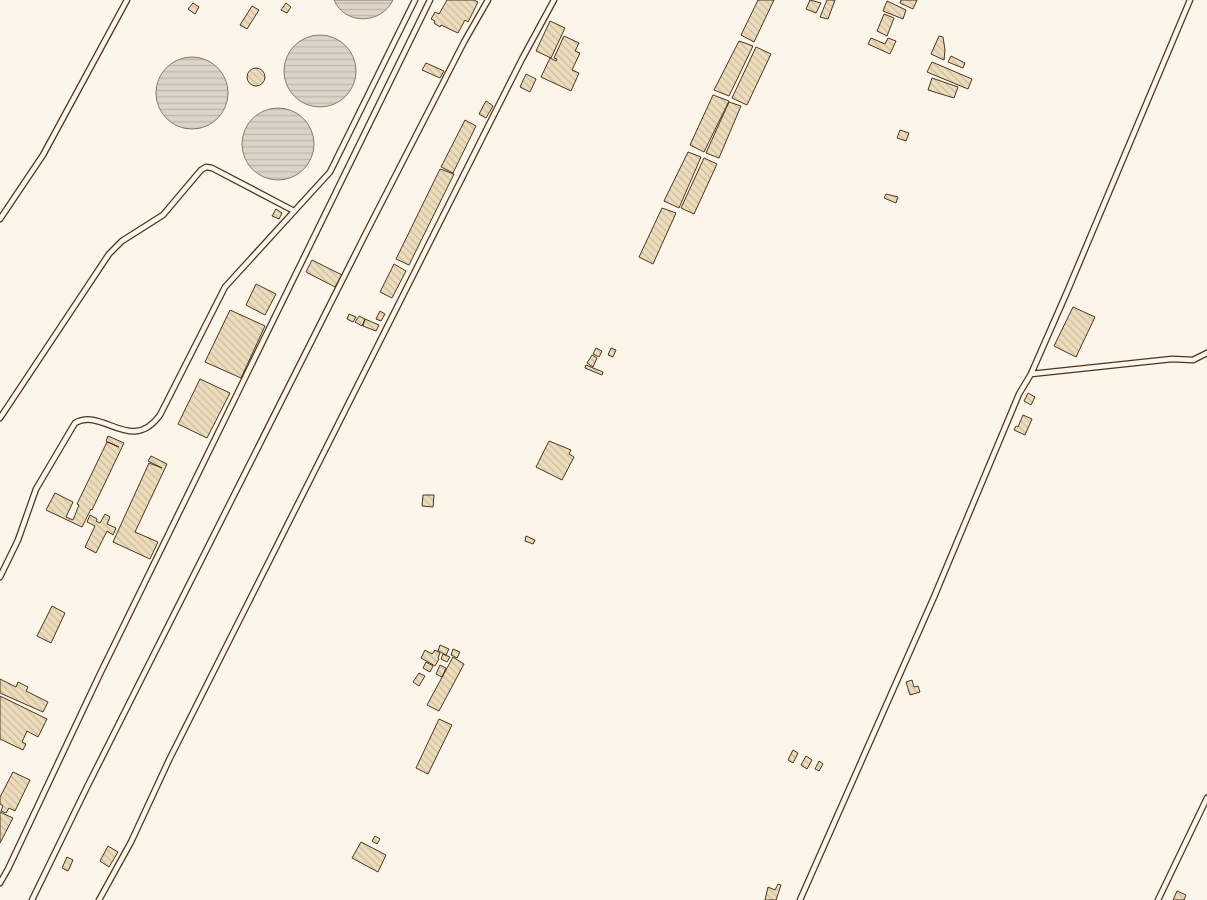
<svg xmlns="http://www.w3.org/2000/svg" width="1207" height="900" font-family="Barlow,sans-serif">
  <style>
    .water { fill: url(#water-rules); stroke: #887966 }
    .building { fill: url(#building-back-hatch); stroke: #4a3520 }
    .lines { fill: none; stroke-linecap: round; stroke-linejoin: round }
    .service-casing { stroke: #4a3520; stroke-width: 7 }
    .service { stroke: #fbf6e9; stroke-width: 4.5 }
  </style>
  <defs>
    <pattern id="water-rules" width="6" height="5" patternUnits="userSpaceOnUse" patternTransform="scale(1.25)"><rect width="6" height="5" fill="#dcd4c6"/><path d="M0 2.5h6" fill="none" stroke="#beb7aa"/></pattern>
    <pattern id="building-back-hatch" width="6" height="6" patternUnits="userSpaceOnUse" patternTransform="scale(1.25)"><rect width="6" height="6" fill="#ecdcbc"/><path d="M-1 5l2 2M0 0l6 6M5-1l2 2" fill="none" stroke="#ccbda1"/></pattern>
  </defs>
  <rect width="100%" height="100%" fill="#fbf6e9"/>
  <!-- water -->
  <path class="water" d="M334 0H393C382 24 345 26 334 0Z
    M284 71a36 36 0 1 1 72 0a36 36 0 1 1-72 0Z
    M156 93a36 36 0 1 1 72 0a36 36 0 1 1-72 0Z
    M242 144a36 36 0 1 1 72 0a36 36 0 1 1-72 0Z"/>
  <!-- building -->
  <path class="building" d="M447 0H474L478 2 468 22 465 20 458 33 441 25 440 27 434 23 435 21 431 19 435 12 439 14Z
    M758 0H774L754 42 741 35Z
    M810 0 821 3 816 13 806 9Z
    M827 0H835L828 19 820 17Z
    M901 0H917L913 9 900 3Z
    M887 1 906 10 903 19 883 11Z
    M193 3 199 7 195 14 188 9Z
    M286 3 291 7 287 13 281 10Z
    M252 6 259 10 247 29 240 25Z
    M884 14 894 18 887 36 877 31Z
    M550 21 565 28 551 58 536 51Z
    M564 36 579 43 575 51 580 53 572 70 579 73 571 91 541 77 550 58 556 61 557 59 554 58Z
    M939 36 943 37 945 50 944 60 931 54Z
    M871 38 885 44 888 38 896 41 890 54 868 44Z
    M739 41 753 46 729 96 714 90Z
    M756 47 771 54 747 105 732 98Z
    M951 56 965 63 963 68 948 62Z
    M932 62 972 79 968 89 927 72Z
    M426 63 444 71 440 78 422 70Z
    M247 77a9 9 0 1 1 18 0a9 9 0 1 1-18 0Z
    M526 74 536 79 530 92 520 87Z
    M932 78 958 87 954 98 928 90Z
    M713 95 729 101 704 152 690 145Z
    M486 101 493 106 486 118 479 114Z
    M729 102 741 106 719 158 706 153Z
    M465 120 476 126 453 173 441 167Z
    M900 130 909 133 906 141 897 138Z
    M688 152 701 157 679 208 664 201Z
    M704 158 717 164 694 214 681 208Z
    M440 169 454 174 409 265 396 259Z
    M886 194 898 197 896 203 884 198Z
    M662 208 676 213 653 264 639 257Z
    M276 209 282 213 279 219 272 216Z
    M312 260 342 275 335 287 306 272Z
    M394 264 406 271 392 298 380 292Z
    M256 284 276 294 265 315 246 305Z
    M1073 307 1095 317 1076 357 1054 346Z
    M230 310 265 326 241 378 205 362Z
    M380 311 385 314 381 321 376 319Z
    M349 314 356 317 353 322 347 319Z
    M359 316 365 319 362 326 355 322Z
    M365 319 379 325 376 331 363 326Z
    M596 348 602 351 599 357 593 354Z
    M611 348 616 350 613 357 608 355Z
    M592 355 597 358 593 367 587 363Z
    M586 365 603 372 602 375 585 368Z
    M200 379 230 393 207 438 178 424Z
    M1028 393 1035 397 1031 405 1024 401Z
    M1023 415 1032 419 1025 435 1014 430 1016 426 1018 427Z
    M108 436 124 443 92 510 91 509 82 527 46 510 55 493 73 502 66 517 73 520 79 505 77 504 107 442 119 447 106 441Z
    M549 441 571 450 569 454 574 457 562 480 536 467Z
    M151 456 167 464 135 532 158 542 150 559 113 542 149 463 162 468 148 461Z
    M423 495H434L433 507 422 506Z
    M105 514 110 517 107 524 116 528 113 535 107 531 96 553 85 547 95 526 87 522 90 515 97 519 96 521 100 523Z
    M526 536 535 540 533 544 525 541Z
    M52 606 65 613 51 643 37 636Z
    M440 645 449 649 446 655 438 651Z
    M453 649 460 652 457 658 451 655Z
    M425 650 432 654 435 650 440 653 438 658 439 659 435 666 421 658Z
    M443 654 450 657 447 662 441 659Z
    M453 657 464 664 439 711 427 705Z
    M426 662 433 666 430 672 423 668Z
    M440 665 446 668 442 677 436 674Z
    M419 673 425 676 419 686 413 682Z
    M0 679 16 687 18 682 28 687 26 691 48 702 43 712 0 693Z
    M912 680 914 687 918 686 920 692 910 695 906 682Z
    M0 696 47 719 38 737 27 731 22 742 26 744 23 750 0 739Z
    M439 719 452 725 428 774 416 768Z
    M793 750 798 753 793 763 788 760Z
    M806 756 812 760 807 769 801 765Z
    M819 761 823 764 819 771 815 769Z
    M13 772 30 780 15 811 9 808 6 813 1 811 3 806 0 804V797Z
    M0 812 13 818 0 843Z
    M375 836 380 839 377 844 372 841Z
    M361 842 386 855 378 872 352 858Z
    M108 846 118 852 109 867 100 861Z
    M67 857 73 860 68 871 62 868Z
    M778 884 781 885 776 900H765L768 887 775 890Z
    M1177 891 1186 895 1184 900H1173Z"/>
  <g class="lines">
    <defs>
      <path id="service" d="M0 219 43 155 127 0
        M1031 374 1172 359 1193 360 1207 353
        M0 418 109 254 122 241 163 215 201 170 206 167 212 168 294 211
        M0 577 18 540 36 489 75 423C103 407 131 455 160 415L225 287 330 172 415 0
        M0 883 8 869 99 676 430 0
        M32 900 87 787 366 233 464 42 488 0
        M99 900 131 842 169 760 522 59 554 0
        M800 900 934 597 1019 394 1031 374 1067 292 1190 0
        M1158 900 1207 798"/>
    </defs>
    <!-- service casing -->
    <use href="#service" class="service-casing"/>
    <!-- service -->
    <use href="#service" class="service"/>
  </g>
</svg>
